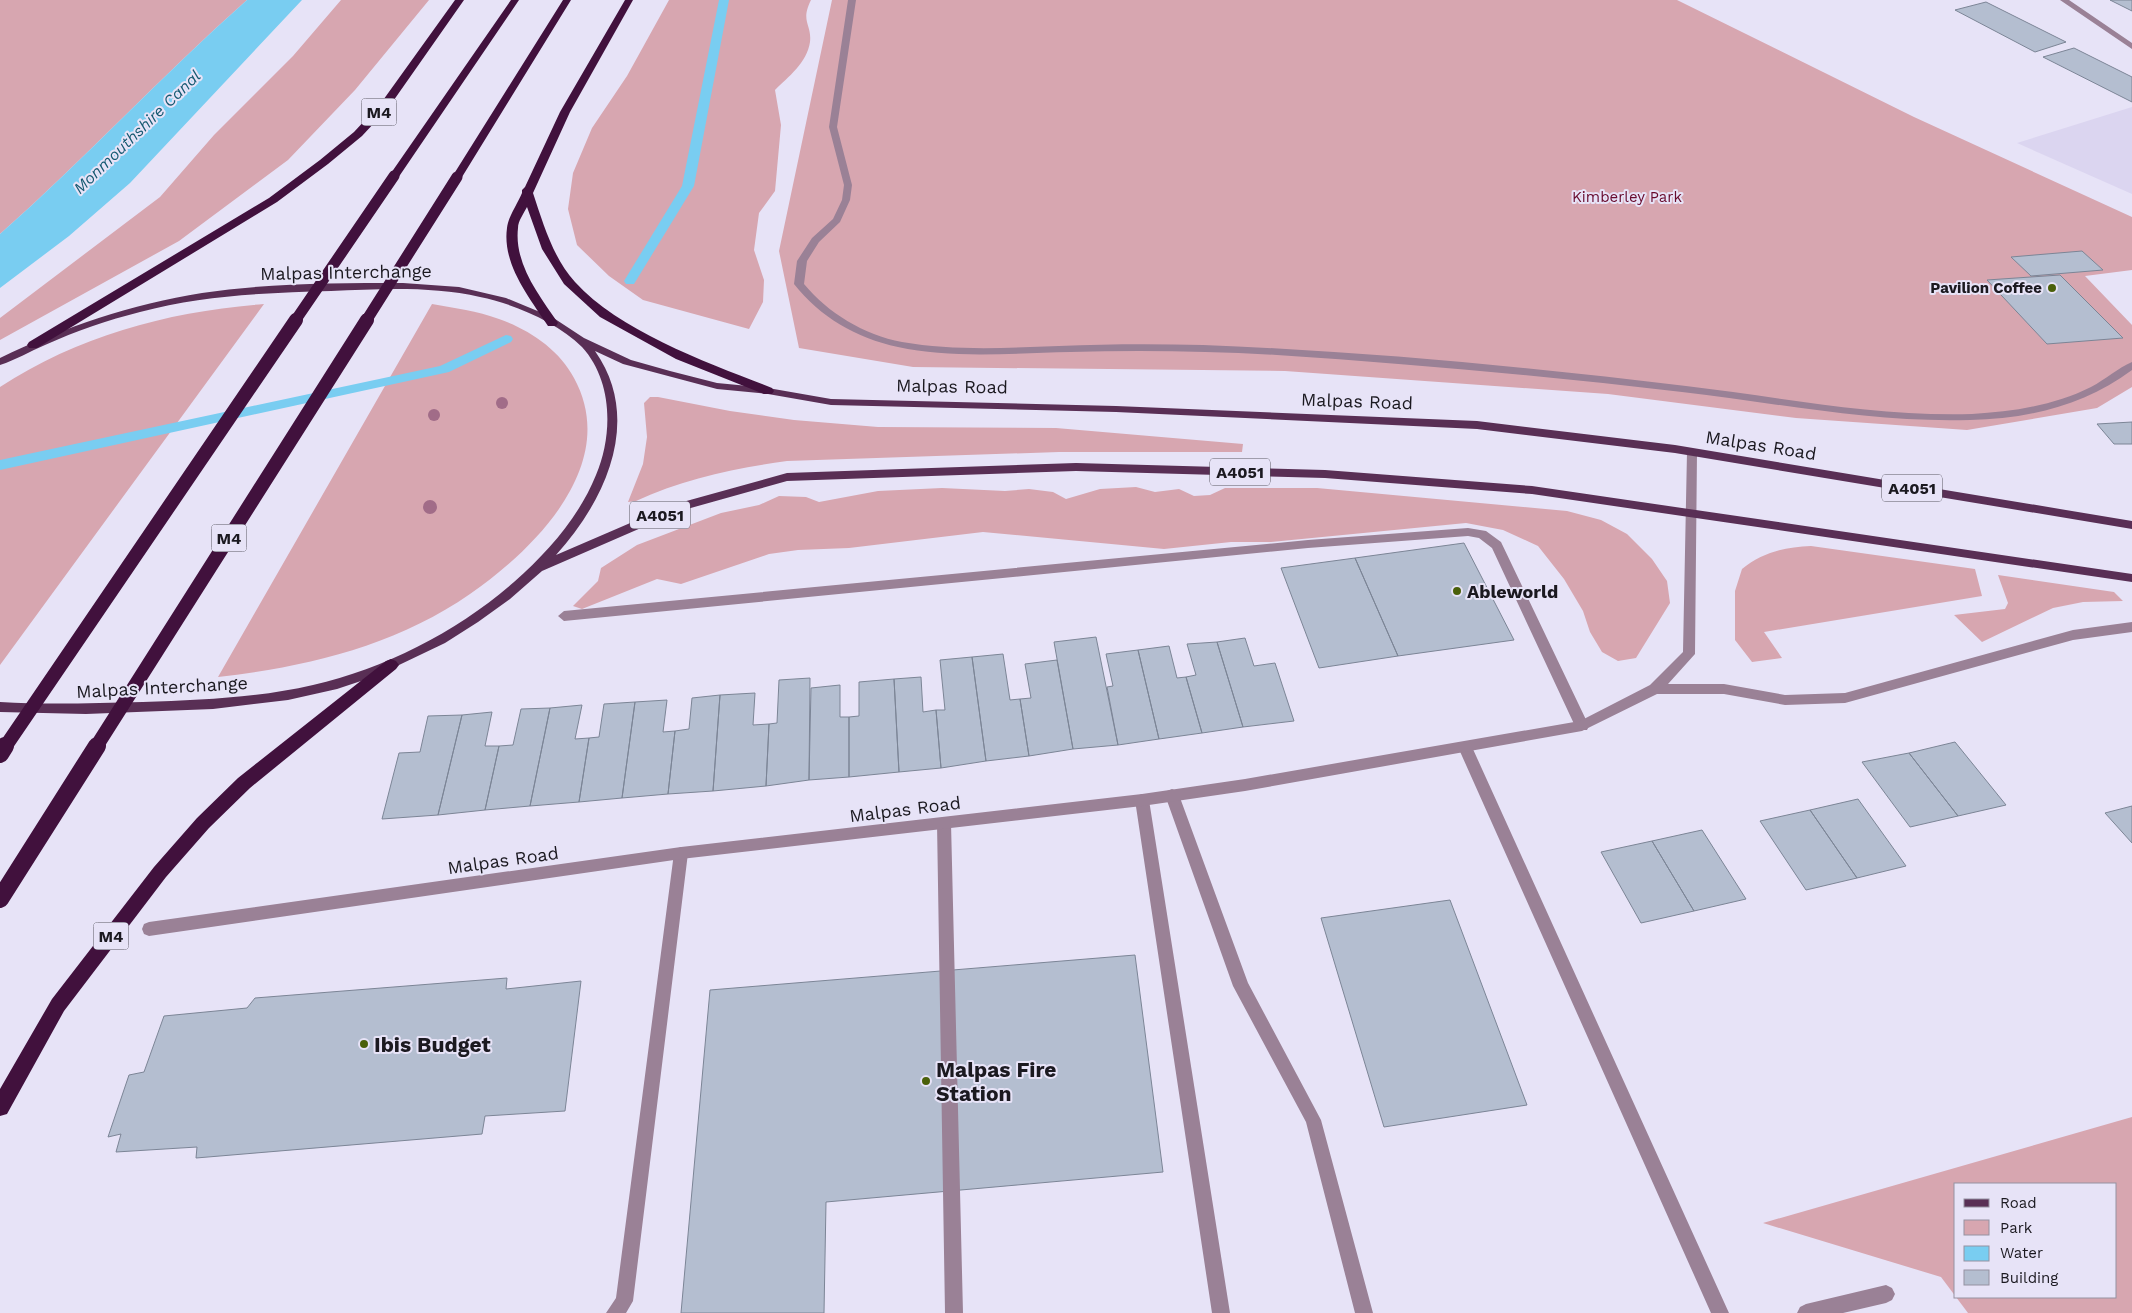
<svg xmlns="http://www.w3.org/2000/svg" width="2132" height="1313" font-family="'Work Sans',sans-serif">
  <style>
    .built { fill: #dbd5f0 }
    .green { fill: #d7a6b0; fill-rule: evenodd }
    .water { fill: #79cdf1 }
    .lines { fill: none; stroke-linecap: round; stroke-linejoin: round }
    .stream { fill: #79cdf1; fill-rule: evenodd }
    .building { fill: #b4bed0; stroke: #7c8596 }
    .lane { fill: #9a8196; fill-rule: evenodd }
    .street { fill: #9a8196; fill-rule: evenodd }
    .primary { fill: #592f55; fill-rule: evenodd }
    .highway { fill: #41113d; fill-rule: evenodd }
    .highway-bridge-far2 { stroke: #41113d; stroke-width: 11 }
    .highway-bridge-far1 { stroke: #41113d; stroke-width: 14 }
    .highway-bridge { stroke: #41113d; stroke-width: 18 }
    .tree { fill: #a16c88 }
    .poi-dot { fill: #4a600a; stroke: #e7e3f7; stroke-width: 2 }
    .labels { text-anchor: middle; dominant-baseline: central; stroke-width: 4; stroke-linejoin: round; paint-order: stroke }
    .far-park-label { font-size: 15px; fill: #680b2e; stroke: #e7e3f7 }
    .far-poi-label { font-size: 15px; font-weight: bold; fill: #1b1920; stroke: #e7e3f7; text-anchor: end }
    .shield { fill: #e7e3f7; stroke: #585660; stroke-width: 1 }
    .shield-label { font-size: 16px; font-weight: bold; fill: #1b1920 }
    .far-water-label { font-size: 16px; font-style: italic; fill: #155971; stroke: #e7e3f7 }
    .street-label { font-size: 18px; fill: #1b1920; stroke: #e7e3f7 }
    .poi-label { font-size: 18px; font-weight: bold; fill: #1b1920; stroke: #e7e3f7; text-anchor: start }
    .near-poi-label { font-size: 21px; font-weight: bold; fill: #1b1920; stroke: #e7e3f7; text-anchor: start }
  </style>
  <rect width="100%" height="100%" fill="#e7e3f7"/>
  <!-- built -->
  <path class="built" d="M2132 107V194L2017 143Z"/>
  <!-- green -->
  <path class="green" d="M0 0H247C162 75 85 159 0 234Z
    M341 0H429L355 90 288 160 179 241 0 340V318L160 197 214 135 293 56Z
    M669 0H811C800 22 812 24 810 42 807 63 788 77 775 90L781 125 775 191 759 213 754 250 764 280 763 302 749 329 643 300 609 276 577 245 568 209 573 173 592 128 627 76Z
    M832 0H1677L1914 117 2132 217V270L2085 276 2132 325V387L2097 408 1967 430 1796 418 1608 394 1285 371 913 367 799 348 779 251Z
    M264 304 0 665V387C79 335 171 311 264 304Z
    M432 304C455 308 477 311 499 319 528 329 559 349 574 378 621 464 535 549 470 594 395 646 306 667 218 677Z
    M650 397H658L730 411 794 420 878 427 1056 428 1243 444 1242 452H1059L787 461C737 468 682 479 636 501L628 502 643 464 647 437 644 403Z
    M1136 487 1155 492 1179 489 1194 496 1210 495 1225 488H1317L1567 511 1601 520 1627 534 1652 559 1667 581 1670 603 1636 658 1618 661 1602 652 1590 632 1583 611 1564 579 1538 546 1503 530 1466 523 1271 542H1231L1164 549 983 532 849 548 798 550 769 554 681 584 657 579 582 609 573 606 598 581 601 568 637 545 721 513 759 505 779 496 806 497 819 502 878 491 942 488 1005 491 1029 489 1053 492 1066 499 1100 489Z
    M1811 546 1975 569 1982 596 1764 632 1782 658 1752 662 1735 640V591L1742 569C1763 552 1785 547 1811 546Z
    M1998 575 2114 592 2123 601 2083 602 2053 608 1982 642 1954 615 2005 609 2008 603Z
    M2132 1117V1313H1968L1941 1277 1763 1223ZM2116 1184V1297H1956V1184Z"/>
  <!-- water -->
  <path class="water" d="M247 0H302L130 183 69 236 0 288V234C85 159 162 75 247 0Z"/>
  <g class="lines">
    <!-- stream -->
    <path class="stream" d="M719 0H729L694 186 634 284H626L624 281 682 186Z
      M506 335 511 336 513 339 511 342 449 372 0 470V460L440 366Z"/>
  </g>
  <!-- building -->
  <path class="building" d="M2110 0H2132V11Z
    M1986 2 2066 42 2035 52 1955 10Z
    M2074 48 2132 77V102L2043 57Z
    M2082 251 2103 270 2031 276 2011 257Z
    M2060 275 2123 338 2047 344 1987 280Z
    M2132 422V444H2114L2097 424Z
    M1464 543 1514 640 1398 656 1355 558Z
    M1355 558 1398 656 1319 668 1281 568Z
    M1096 637 1118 745 1073 749 1054 642Z
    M1245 638 1254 666 1275 663 1294 721 1243 727 1217 642Z
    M1217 642 1243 727 1202 733 1186 677 1196 675 1187 644Z
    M1169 646 1177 678 1186 677 1202 733 1159 739 1138 650Z
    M1138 650 1159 739 1118 745 1107 687 1113 686 1106 654Z
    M1003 654 1010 700 1020 699 1029 756 986 761 972 657Z
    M972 657 986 761 941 768 936 710H945L940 660Z
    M1057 660 1073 749 1029 756 1020 699 1031 698 1025 664Z
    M921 677 923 712 936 710 941 768 899 772 894 679Z
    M810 678 809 780 766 786 769 724 777 723 779 680Z
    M894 679 899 772 849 777V717L859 716V682Z
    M840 685V717H849V777L809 780 811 688Z
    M755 693 753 725 769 724 766 786 713 791 720 695Z
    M720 695 713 791 668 794 675 731 689 729 692 698Z
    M667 700 663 732 675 731 668 794 622 798 635 702Z
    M635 702 622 798 579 802 589 738 599 737 604 704Z
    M582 705 575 739 589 738 579 802 530 806 550 708Z
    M550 708 530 806 485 810 499 746 513 745 521 709Z
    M492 712 485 746H499L485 810 438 815 462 715Z
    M462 715 438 815 382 819 399 753 420 752 428 716Z
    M1955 742 2006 805 1958 816 1909 753Z
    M1909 753 1958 816 1910 827 1862 762Z
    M1858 799 1906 866 1857 878 1810 810Z
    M2132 806V843L2105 813Z
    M1810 810 1857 878 1806 890 1760 821Z
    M1702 830 1746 899 1694 911 1652 841Z
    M1652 841 1694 911 1641 923 1601 852Z
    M1450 900 1527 1105 1384 1127 1321 918Z
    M1135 955 1163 1172 826 1202 824 1313H681L710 990Z
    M507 978 506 989 581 981 565 1111 485 1116 482 1134 196 1158 197 1147 116 1152 121 1134 108 1137 129 1075 144 1072 164 1016 247 1008 255 998Z"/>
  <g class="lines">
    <!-- lane -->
    <path class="lane" d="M848 0H856L837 127 852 185 850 200 840 222 819 242 807 261 804 284C828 313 864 335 902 342 953 351 1007 348 1059 346 1107 344 1155 344 1203 345 1364 351 1526 367 1686 386 1781 397 1876 417 1972 414 2013 412 2055 405 2091 387 2106 379 2118 368 2132 362V370C2085 405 2028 419 1970 420 1873 423 1778 403 1682 392 1547 376 1412 364 1277 355 1208 351 1139 350 1070 352 1016 353 951 359 898 347 856 338 820 317 794 284L797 261 812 238 833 219 842 200 844 185 829 127Z
      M1468 528 1486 531 1501 542 1589 726 1587 730H1577L1575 726 1492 548 1479 538 1468 536 1308 548 564 621 558 616 564 611 1308 540Z
      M1465 742 1470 743 1472 747 1729 1313H1711L1458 747 1460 743Z
      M1172 789 1177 791 1179 795 1248 983 1321 1120 1373 1313H1355L1306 1122 1233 986 1165 795 1167 791Z
      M1142 794 1147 796 1149 800 1230 1313H1212L1135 800 1137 796Z
      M944 817 949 819 951 823 963 1313H945L937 823 939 819Z
      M681 847 686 849 688 853 633 1301 626 1313H606L616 1298 674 853 676 849Z
      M1886 1285 1892 1288 1895 1294 1892 1300 1886 1303 1843 1313H1797L1800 1307 1806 1304Z"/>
    <!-- street -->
    <path class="street" d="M2060 0H2069L2132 43V49Z
      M1692 448 1697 452 1695 654 1668 684H1724L1785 695 1845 693 2073 630 2132 622V632L2073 640 1845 703 1785 705 1724 694H1657L1582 731 1245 791 1142 806 681 859 149 936 144 934 142 929 144 924 149 922 681 847 1142 794 1245 779 1580 721 1650 685 1683 652 1687 452Z"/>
    <!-- primary -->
    <path class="primary" d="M403 283 459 287 506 298 552 317 584 338 631 360 670 371 717 383 768 388 831 399 1116 406 1477 421 1675 445 2132 521V529L1675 453 1477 429 1116 412 831 405 768 394 717 389 623 364 595 351C643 419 606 500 556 555L672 505 787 473 1076 463 1325 470 1532 486 2132 574V582L1532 494 1325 478 1076 471 787 481 680 511 542 571 510 599 478 622 445 643 376 676 337 689 288 700 213 709 86 714 0 712V702C48 705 95 703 143 702 200 700 257 698 313 685 386 668 458 631 514 582 548 552 579 517 596 475 613 435 613 381 582 347 557 322 514 304 480 297 432 286 380 289 331 291 266 293 203 295 140 312 108 320 76 331 45 345 30 351 16 360 0 365V358C64 327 132 304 202 293 268 283 336 283 403 283Z"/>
    <!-- highway -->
    <path class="highway" d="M455 0H464L389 107 362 136 328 164 277 202 37 348H29L27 345 29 342 269 198 320 160 354 132 381 103Z
      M511 0H519L398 178H390L389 176Z
      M563 0H571L462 177 461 179H453L452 177Z
      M625 0H633L570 112 533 193C543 223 553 258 575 282 620 332 711 364 772 388L774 391 772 394H764L676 359 600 317 564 284 542 249 527 207C524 213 518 221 518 228 514 264 539 295 558 323L556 326H548C529 297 502 264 507 228 508 217 518 203 522 193V190L525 187 560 112Z
      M391 659 396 661 399 665 396 669 250 788 209 828 166 877 64 1011 7 1114 0 1116V1089L52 999 154 867 197 818 238 778 386 661Z"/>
    <!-- highway-bridge-far2 -->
    <path class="highway-bridge-far2" d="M295 321 394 176
      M366 321 457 177"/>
    <!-- highway-bridge-far1 -->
    <path class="highway-bridge-far1" d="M5 747 296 320
      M96 747 367 320"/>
    <!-- highway-bridge -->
    <path class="highway-bridge" d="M0 754 5 746
      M0 899 97 746"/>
  </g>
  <!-- trees -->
  <g class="tree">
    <circle cx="502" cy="403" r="6"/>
    <circle cx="434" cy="415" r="6"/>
    <circle cx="430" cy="507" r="7"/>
  </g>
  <!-- markers -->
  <g class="poi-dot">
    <circle cx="2052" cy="288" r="5"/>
    <circle cx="1457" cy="591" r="5"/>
    <circle cx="364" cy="1044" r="5"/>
    <circle cx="926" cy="1081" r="5"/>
  </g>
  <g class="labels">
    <!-- far-park labels -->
    <g class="far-park-label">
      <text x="1627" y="197">Kimberley Park</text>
    </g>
    <!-- far-poi labels -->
    <g class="far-poi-label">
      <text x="2042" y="288">Pavilion Coffee</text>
    </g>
    <!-- shield labels -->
    <g class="shield">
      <rect x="361.5" y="98.5" width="35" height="27" rx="4"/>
      <rect x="1210" y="458.5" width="60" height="27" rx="4"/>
      <rect x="1882" y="474.5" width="60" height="27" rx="4"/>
      <rect x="630" y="501.5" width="60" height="27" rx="4"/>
      <rect x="211.5" y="524.5" width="35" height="27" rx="4"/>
      <rect x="93.5" y="922.5" width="35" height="27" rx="4"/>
    </g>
    <g class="shield-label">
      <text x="379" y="112">M4</text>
      <text x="1240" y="472">A4051</text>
      <text x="1912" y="488">A4051</text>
      <text x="660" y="515">A4051</text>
      <text x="229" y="538">M4</text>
      <text x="111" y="936">M4</text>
    </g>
    <!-- far-water labels -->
    <g class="far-water-label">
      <text transform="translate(137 132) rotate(-44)">Monmouthshire Canal</text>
    </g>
    <!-- street labels -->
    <g class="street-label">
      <text transform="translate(346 272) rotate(-1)">Malpas Interchange</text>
      <text transform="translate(952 386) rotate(1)">Malpas Road</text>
      <text transform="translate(1357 401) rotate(2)">Malpas Road</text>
      <text transform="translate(1761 445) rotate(9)">Malpas Road</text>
      <text transform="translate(162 687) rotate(-3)">Malpas Interchange</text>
      <text transform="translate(905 809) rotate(-7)">Malpas Road</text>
      <text transform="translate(503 860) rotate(-8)">Malpas Road</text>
    </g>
    <!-- poi labels -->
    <g class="poi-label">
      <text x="1467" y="591">Ableworld</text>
    </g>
    <!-- near-poi labels -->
    <g class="near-poi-label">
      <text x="374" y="1044">Ibis Budget</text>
      <text x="936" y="1069">Malpas Fire<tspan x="936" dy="24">Station</tspan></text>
    </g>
  </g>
  <!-- legend -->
  <rect x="1954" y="1183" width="162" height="115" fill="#e7e3f7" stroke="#9592a1"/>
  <rect x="1964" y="1199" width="25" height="8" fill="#592f55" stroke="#9592a1"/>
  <text x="2000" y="1208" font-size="15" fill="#1b1920">Road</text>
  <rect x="1964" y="1220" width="25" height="15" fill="#d7a6b0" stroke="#9592a1"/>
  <text x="2000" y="1233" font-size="15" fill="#1b1920">Park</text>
  <rect x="1964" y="1246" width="25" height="15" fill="#79cdf1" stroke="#9592a1"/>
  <text x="2000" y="1258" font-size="15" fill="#1b1920">Water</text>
  <rect x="1964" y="1270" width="25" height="15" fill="#b4bed0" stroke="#9592a1"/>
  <text x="2000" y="1283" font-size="15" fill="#1b1920">Building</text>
</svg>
